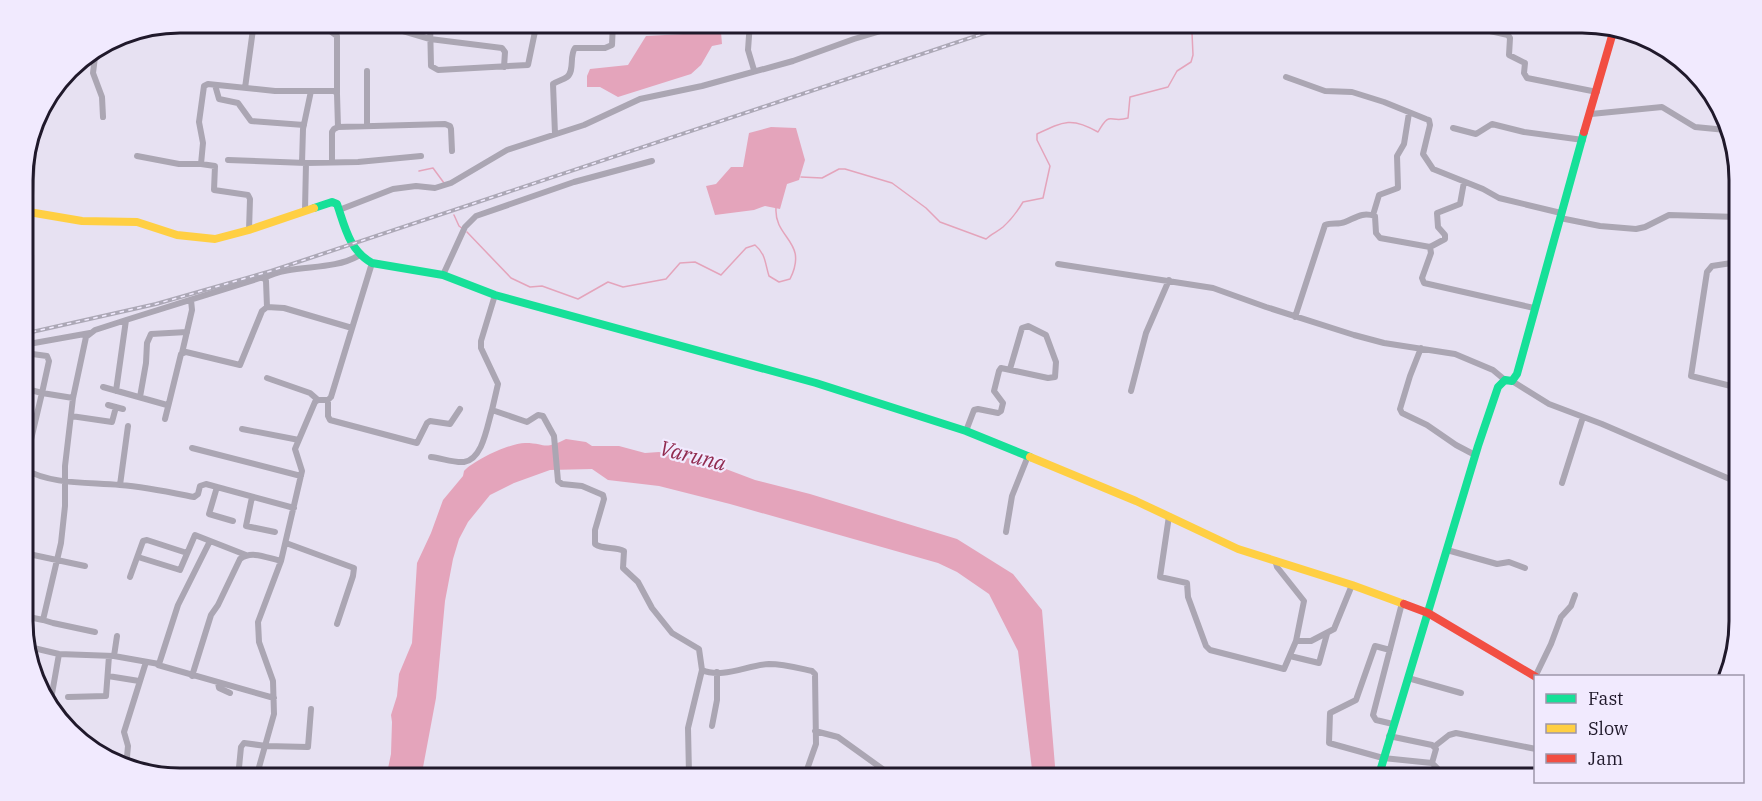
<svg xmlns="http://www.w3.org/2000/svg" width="1762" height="801" font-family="'IBM Plex Serif',serif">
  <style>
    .water { fill: #e4a4bb }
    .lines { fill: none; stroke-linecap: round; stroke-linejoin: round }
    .stream { stroke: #e4a4bb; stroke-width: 1.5 }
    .street { stroke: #aba6b3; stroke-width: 6 }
    .fast { stroke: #16e098; stroke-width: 8 }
    .slow { stroke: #ffcf43; stroke-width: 8 }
    .jam { stroke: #f24e42; stroke-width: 8 }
    .rail-casing { stroke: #aca8b6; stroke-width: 4 }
    .rail { stroke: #f1eafe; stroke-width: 1.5; stroke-dasharray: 4.5; stroke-linecap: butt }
    .labels { text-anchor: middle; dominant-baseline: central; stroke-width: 4.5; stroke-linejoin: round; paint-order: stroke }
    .water-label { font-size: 21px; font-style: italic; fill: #912b50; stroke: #f1eafe }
    .rim { fill: none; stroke: #20192b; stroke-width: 3 }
  </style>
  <rect width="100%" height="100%" fill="#e7e1f2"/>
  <!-- water -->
  <path class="water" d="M721 32 722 44 712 46 701 65 691 74 618 97 600 87H587V76L590 69 628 65 646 36Z
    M771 127 796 128 805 160 799 180 787 184 780 209 765 206 754 210 715 215 706 186 716 184 731 167H743L749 133Z
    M566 439 586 442 592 446H619L645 453 659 452 710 463 755 480 810 494 957 539 1013 574 1042 610 1056 778H1033L1018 651 989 594 957 572 938 563 730 504 659 486 608 480 592 469 550 470 514 483 490 495 468 522 459 539 453 559 445 601 436 698 421 778H386L391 754 392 722 391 715 397 696 399 674 412 643 417 563 431 533 443 500 463 476 464 471C474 460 510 443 525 443 547 443 542 451 566 439Z"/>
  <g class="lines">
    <!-- stream -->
    <path class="stream" d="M419 171 433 168 444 183
      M801 177 822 178 839 169H845L892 183 926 208 940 222 986 239C991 234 997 232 1003 227 1011 220 1017 212 1023 202L1043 198 1050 166 1037 140V134C1064 121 1072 117 1098 132 1111 109 1109 124 1128 118L1130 97 1168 87 1177 71 1191 62 1193 55 1192 33 1206 22
      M454 215 459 226 463 229
      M467 232 511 278 530 287 542 286 578 299 608 282 623 287 666 279 680 263 695 262 721 275 746 248 755 245C766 254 765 264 769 276L779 282 790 279C809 241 774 239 776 208"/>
    <!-- street -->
    <path class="street" d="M330 22 329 30 337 36V93
      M383 22 403 31 430 39 502 48 505 52 504 67
      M430 22 431 66 438 70 528 65 537 22
      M750 22 748 50 754 70
      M1481 29 1508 35 1510 38 1509 55 1525 63 1524 73 1527 78 1597 92
      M96 49 93 73 102 97 103 117
      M367 71V126
      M1286 77 1325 91 1352 92 1384 102 1426 119 1429 120 1430 125 1423 154 1433 169 1483 189 1499 198 1561 213
      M215 85 219 99 238 103 251 121 304 125
      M245 88 254 22
      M1591 114 1662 107 1695 127 1726 130
      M1453 128 1476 134 1492 124 1524 132 1583 140
      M555 134 553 84C557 81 563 80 567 77 575 71 569 56 575 48H605L612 45 613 22
      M137 156 179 164H201
      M228 160 306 163 358 162 421 156
      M332 162V132L334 129 338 127 445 124 450 126 451 129 452 151
      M302 163 303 129 311 91
      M305 210 306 163
      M339 210 393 189 416 186 435 188 451 183 507 150 584 125 640 99 702 86 793 61 854 39 911 22
      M30 213 35 125
      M1373 215 1379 195 1398 188 1397 156 1404 144 1409 113
      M1560 218 1600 226 1636 229 1645 227 1669 215 1738 217
      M249 230 250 199 248 195 214 190 215 166 201 164 203 143 199 122 204 86 208 84 275 91H335L337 94 338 127
      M1430 247 1445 239V235L1438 227 1437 213 1460 204 1464 182
      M1738 262 1712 266 1707 272 1691 376 1739 388
      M1058 264 1213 288 1266 307 1354 335 1384 343 1455 354 1493 370 1505 380
      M443 275 465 227 476 216 574 182 652 161
      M264 278C294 263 329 272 358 256
      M495 295 481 341V348L498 384 492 410 527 422 538 415 543 416 554 436 558 481 562 484 582 486 603 495 604 499 595 530V544C603 550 615 546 624 551L623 568 638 582 652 608 672 633 699 649 702 670C722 679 748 665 769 664 783 664 798 668 812 671L815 674 816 744 804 778
      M1295 317 1325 225C1332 222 1338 225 1345 222 1357 217 1362 212 1375 216L1376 233 1380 238 1430 247 1431 253 1422 278 1424 283 1534 308
      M23 345 90 333
      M1421 348 1410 376 1400 409 1402 413 1427 425 1456 445 1475 455
      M182 353 192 310 191 300
      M267 378 310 393 318 400
      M1512 381 1549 404 1602 424 1739 483
      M103 387 167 405 169 403 181 354 186 352 240 365 262 311 267 307 284 308 352 328
      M23 388 42 393 49 361 47 356 25 353
      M116 391 126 320
      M1131 391 1146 333 1169 280
      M140 397 146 363 147 343 151 334 187 332
      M328 400V416L330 420 417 443 427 423 430 421 450 424 460 409
      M108 405 123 409
      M71 416 112 422 116 407
      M165 419 169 403
      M242 429 299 440
      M966 431 974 410 978 409 998 413 1001 411 1003 403 994 391 999 371 1001 368 1048 378 1055 377 1056 362 1046 335 1028 326 1022 328 1010 369
      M192 448 301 476
      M431 457C441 458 454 463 464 462 483 459 487 426 492 410
      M24 469C52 485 89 482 120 485 146 487 169 492 194 497L198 494 200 486 206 484 294 508
      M24 469 42 393 73 398
      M1562 483 1583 417
      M120 485 128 426
      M217 487 209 514 233 521
      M252 497 246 526 275 532
      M1169 516 1160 577 1187 583 1188 597 1206 646 1210 650 1284 669 1296 641H1311L1334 629 1352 585
      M1006 532 1012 496 1028 456
      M286 543 354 568 353 576 337 624
      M1447 550 1497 564 1509 562 1525 568
      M24 553 85 566
      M138 557 180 570 195 535 246 555
      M1275 560 1277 567 1304 601 1296 641
      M130 577 143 541 147 540 187 553
      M24 616 43 620
      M95 632 53 623 43 620 61 543 65 506V466L73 398 86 337 95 330 126 320 260 278H264L266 281 267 307
      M25 646 59 654 114 656 159 664 178 605 210 541
      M1390 650 1375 646 1356 700 1330 713 1329 743 1383 758 1432 763 1447 778
      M114 656 117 636
      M1290 656 1319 663 1327 634
      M158 665 274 698
      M108 676 139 681
      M192 676 211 615 218 605 240 559C252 550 267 558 281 561
      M1535 677 1551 644 1561 617 1571 606 1575 595
      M1408 678 1461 693
      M218 683 219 688 230 693
      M68 697 106 696 109 656
      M50 705 59 654
      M1393 724 1376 720 1373 715 1402 603
      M712 726 717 700V672
      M815 731 838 737 895 778
      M1389 736 1432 745 1436 749 1432 763
      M1435 746 1449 735 1456 733 1536 749
      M126 768 128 746 124 732 146 662
      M689 774 688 728 702 670
      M238 778 241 747 244 743 266 746 308 747 311 709
      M256 778 274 714 273 681 259 642 258 622 281 561 302 471 295 449 315 402 318 400H328L331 397 372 263"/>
    <!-- fast -->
    <path class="fast" d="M314 208 332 202 337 204C345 227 349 250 372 263L443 275 495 295 816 383 966 431 1030 457
      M1378 778 1478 446 1498 387 1505 380 1512 381 1517 374 1584 132"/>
    <!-- slow -->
    <path class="slow" d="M23 211 82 221 137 222 177 235 215 239 249 230 314 208
      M1030 457 1136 501 1238 549 1352 585 1404 604"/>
    <!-- jam -->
    <path class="jam" d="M1584 132 1614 29
      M1404 604 1428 613 1536 677"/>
    <defs>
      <path id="rail" d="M23 334 156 304 271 271 1018 22"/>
    </defs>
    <!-- rail casing -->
    <use href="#rail" class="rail-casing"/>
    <!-- rail -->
    <use href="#rail" class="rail"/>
  </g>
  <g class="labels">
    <!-- water labels -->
    <g class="water-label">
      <text transform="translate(693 455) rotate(14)">Varuna</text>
    </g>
  </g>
  <!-- crop -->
  <path d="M0 0H1762V801H0ZM180 33H1582A147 147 0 0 1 1729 180V621A147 147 0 0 1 1582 768H180A147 147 0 0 1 33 621V180A147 147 0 0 1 180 33Z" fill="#f1eafe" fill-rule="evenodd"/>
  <path class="rim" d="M180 33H1582A147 147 0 0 1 1729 180V621A147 147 0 0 1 1582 768H180A147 147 0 0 1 33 621V180A147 147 0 0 1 180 33Z"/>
  <!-- legend -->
  <rect x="1534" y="675" width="210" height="108" fill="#f1eafe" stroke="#9d96aa" stroke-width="1.5"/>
  <rect x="1546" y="694" width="30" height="9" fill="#16e098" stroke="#9d96aa" stroke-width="1.5"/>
  <text x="1588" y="705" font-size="18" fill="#20192b">Fast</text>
  <rect x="1546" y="724" width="30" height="9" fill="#ffcf43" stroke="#9d96aa" stroke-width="1.5"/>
  <text x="1588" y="735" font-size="18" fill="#20192b">Slow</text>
  <rect x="1546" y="754" width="30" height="9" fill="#f24e42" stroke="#9d96aa" stroke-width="1.5"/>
  <text x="1588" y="765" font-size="18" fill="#20192b">Jam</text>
</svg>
